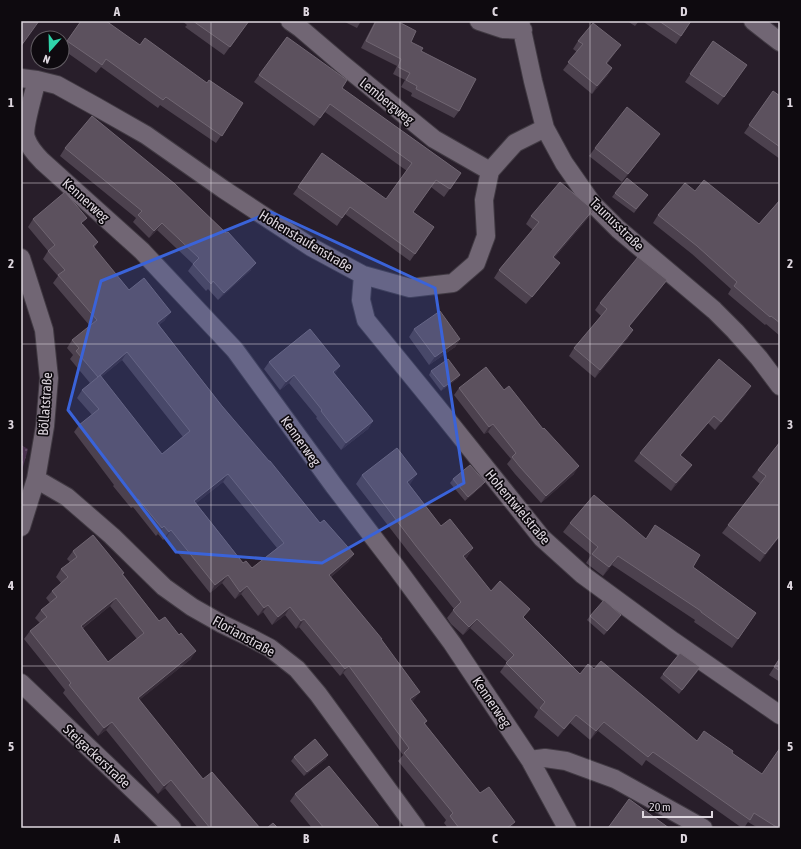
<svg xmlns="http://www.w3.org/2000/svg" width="801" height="849" font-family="'Asap Condensed',sans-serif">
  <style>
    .grass { fill: url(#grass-dots) }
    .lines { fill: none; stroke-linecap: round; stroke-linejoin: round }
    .minor-casing { stroke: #413a43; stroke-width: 20 }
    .minor { stroke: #716674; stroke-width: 18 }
    .wall { fill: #4c414e; fill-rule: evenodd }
    .shaded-wall { fill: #372c39 }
    .building { fill: #5c515e; stroke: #706672; fill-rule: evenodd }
    .marked { fill: #3a63d9; fill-opacity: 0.2; stroke: #3a63d9; stroke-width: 3; stroke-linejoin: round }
    .grid { fill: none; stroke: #ded7df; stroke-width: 1; stroke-opacity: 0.55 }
    .labels { text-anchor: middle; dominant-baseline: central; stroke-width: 3.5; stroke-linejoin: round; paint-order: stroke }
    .street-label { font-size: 14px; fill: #ded7df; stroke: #0e0a0f }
    .neatline { fill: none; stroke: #ded7df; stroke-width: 1.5 }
    .grid-label { font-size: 13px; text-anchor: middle; font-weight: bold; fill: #ded7df }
  </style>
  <defs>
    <pattern id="grass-dots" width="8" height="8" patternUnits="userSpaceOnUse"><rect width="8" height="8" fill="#462e4b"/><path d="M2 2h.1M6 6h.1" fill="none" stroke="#604c64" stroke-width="1.8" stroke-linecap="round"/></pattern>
  </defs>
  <rect width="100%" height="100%" fill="#281e2a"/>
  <!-- grass -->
  <path class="grass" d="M21 445 28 449 21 474Z"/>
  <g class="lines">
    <defs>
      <path id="minor" d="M290 21 300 28 341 63 434 139 490 171
        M479 21 503 29 523 30
        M520 21 533 81 545 128 564 163 592 203 618 229 714 310 735 331 759 358 780 386
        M753 21 780 42
        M21 78 37 80 57 85 95 106 146 135 223 189 311 247 363 275 410 288 453 283 476 263 486 236 484 200 490 171 515 143 545 128
        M37 80C34 91 23 130 26 138 29 147 35 154 42 161L142 251 235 350 334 486 396 567 452 643 530 760 567 828
        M21 258 44 330 49 378 45 426 36 479 21 527
        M363 275 361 300 366 320 437 407 542 538 583 575 673 641 780 715
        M36 479 67 497 112 536 164 587 192 607 222 624 249 637 270 648 297 669 318 694 416 828
        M21 683 149 805 172 828
        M530 760 545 758 566 761 615 779 703 828"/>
    </defs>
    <!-- minor casing -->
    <use href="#minor" class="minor-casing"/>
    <!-- minor -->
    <use href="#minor" class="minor"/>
  </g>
  <!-- wall -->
  <path class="wall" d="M81 21 140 45 207 83 243 103 216 143 160 105 158 108 101 67 96 73 62 49V48Z
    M182 21H249L224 55 185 27 187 25Z
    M343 21H361L357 28Z
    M375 21H397L411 42 421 51 459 111 454 118 411 96 412 93 401 87 405 80 393 74 397 66 361 48Z
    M627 21H639L635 26Z
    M642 21H691L676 44Z
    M287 37 342 88 461 173 444 197 431 187 413 212 434 227 410 261 345 214 337 226 293 194 298 187 386 199 407 171 325 112 314 126 254 82Z
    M578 41 615 53 607 64 612 68 607 76 592 94 563 70 577 52 573 49Z
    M713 41 747 65 718 105 685 82Z
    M773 91 780 96V159L744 133Z
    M654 142 622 182 589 156 595 148Z
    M65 148 251 270 218 300 208 289 206 291 188 271 193 264 157 230 149 238 133 222 136 218 60 156Z
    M695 191 759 224 780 200V336L766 324 765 325 728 294 731 289 692 254 653 223 658 215Z
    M615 193 648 195 634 213 612 197Z
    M593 210 588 218 554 258V271L526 304 494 278 499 270 533 230 526 224 531 216Z
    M33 219 83 224 98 242 94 248 129 290 165 320 159 325 222 406 320 523 354 554 348 562 331 577 381 639 414 700 412 701 427 721 425 724 480 793 511 828H448L444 823 446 820 398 761 403 755 343 673 340 676 299 627 296 629 285 615 272 625 263 612 258 616 241 594 235 599 222 583 210 593 166 538 163 540 158 534 156 536 133 507 131 508 113 486 114 485 74 432 79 425 92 415 77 398 82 390 90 383 70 359 73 355 67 348 72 340 90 326 53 283 58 276 43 259 48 251 28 227ZM122 360 183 437 162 454 101 377ZM223 482 277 548 252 568 243 563 196 503Z
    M667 280 661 288 629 327 628 338 595 378 569 356 574 348 601 316 595 310 600 303Z
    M414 329 460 339 455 347 429 365 409 337Z
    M269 362 335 374 373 421 368 429 341 450 316 418 317 417 289 383 280 390 264 369Z
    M431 371 460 375 457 379 441 391 429 375Z
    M459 388 504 390 574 474 541 503 515 474 507 464 511 459 488 432 484 434 454 395Z
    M746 394 715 430 708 423 681 455 686 473 671 491 634 461 640 453Z
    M780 442V536L760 562 722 533 760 484 752 477Z
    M362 475 411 483 409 484 441 526 473 548 467 557 465 559 491 591 524 618 580 674 594 669 697 741 732 753 780 828H758L748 822 744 828H742L646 760 642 766 598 731 590 740 570 723 558 737 534 717 538 710 500 672 507 662 470 628 463 635 451 624 447 618 454 609 410 554 356 484Z
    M453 479 482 486 465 501 450 483Z
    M570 523 646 539 693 567 756 613 732 648 694 622 695 620 612 565 603 576 586 563 591 555 563 532Z
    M73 551 123 574 159 621 191 659 139 700 203 779 260 828H198L165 788 158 794 106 730 98 736 63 693 65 690 24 639 30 631 40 623 35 618 41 610 50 603 46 598 52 591 61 583 56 577 61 569 70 562 67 559ZM110 606 137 639 108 662 82 629Z
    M590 616 618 619 604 635 587 620Z
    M780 658V682L769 675Z
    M698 671 679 694 660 678 663 674Z
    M294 757 326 759 304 776 291 761Z
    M295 794 380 828H312L290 801Z"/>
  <!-- shaded-wall -->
  <path class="shaded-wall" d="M621 45 615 53 600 71 606 63Z
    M612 68 607 76 592 94 597 86Z
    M660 134 654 142 622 182 628 174Z
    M593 210 588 218 548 265 553 257Z
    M162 223 157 230 149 238 154 231Z
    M256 263 251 270 218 300 224 293Z
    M667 280 661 288 623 334 629 326Z
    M171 312 165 320 152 331 157 323Z
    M633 330 628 338 595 378 600 370Z
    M460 339 455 347 429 365 435 357Z
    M127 352 122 360 92 385 98 377Z
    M340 366 335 374 333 372Z
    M294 375 289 383 280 390 286 382Z
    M460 375 457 379 441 391 444 387Z
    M751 386 746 394 715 430 721 422Z
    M373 421 368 429 341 450 346 443Z
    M493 424 488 432 484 434 489 427Z
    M692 465 686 473 671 491 676 483Z
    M579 466 574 474 541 503 546 496Z
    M228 474 223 482 189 509 194 501Z
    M417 474 411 483 401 491 407 482Z
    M485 482 482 486 465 501 468 497Z
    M164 526 158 534 156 536 162 528Z
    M171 530 166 538 163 540 169 532Z
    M780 535V536L760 562 765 554Z
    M473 548 467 557 457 565 463 556Z
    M354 554 348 562 324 583 329 575Z
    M618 556 612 565 603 576 609 567Z
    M228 575 222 583 210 593 215 585Z
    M247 586 241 594 235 599 240 592Z
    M116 598 110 606 75 634 81 626Z
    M268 605 263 612 258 616 264 608Z
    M290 607 285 615 272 625 278 617Z
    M304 619 299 627 296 629 301 621Z
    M477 619 470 628 463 635 469 627Z
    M196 651 191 659 132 706 138 698Z
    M349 666 343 673 340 676 345 669Z
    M420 692 414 700 405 707 410 699Z
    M576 715 570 723 558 737 564 729Z
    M112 722 106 730 98 736 104 728Z
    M604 722 598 731 590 740 596 731Z
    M328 755 326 759 304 776 307 772Z
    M171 780 165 788 158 794 164 786Z
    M515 822 511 828H507Z"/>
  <!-- building -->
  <path class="building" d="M21 21H39L21 46Z
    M81 21H106L140 45 145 38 207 83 209 80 243 103 222 136 166 97 163 100 106 59 102 65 67 41Z
    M193 21H249L230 47Z
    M376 21H397L416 31 411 42 423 48 421 51 476 79 459 111 416 89 417 86 406 80 410 73 398 67 401 59 366 41Z
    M659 21H691L681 36Z
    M593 23 621 45 606 63 612 68 597 86 568 62 583 44 578 41Z
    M287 37 347 80 342 88 461 173 450 189 436 180 413 212 434 227 415 254 350 207 342 218 298 187 322 153 386 199 412 163 330 104 320 118 259 75Z
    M713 41 747 65 724 97 690 74Z
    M773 91 780 96V147L749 125Z
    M627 107 660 134 628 174 595 148Z
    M92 116 175 184 226 233 228 232 256 263 224 293 213 281 211 284 193 264 199 258 162 223 154 231 138 215 142 211 65 148Z
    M627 178 648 195 636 209 615 193Z
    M704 180 759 224 780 200V323L771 316 770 317 734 286 737 282 697 246 658 215 685 183 695 191Z
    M560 182 593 210 553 257 560 263 532 297 499 270 539 222 531 216Z
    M65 192 87 218 81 223 98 242 93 246 129 290 144 278 171 312 157 323 222 406 269 461H270L320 523 324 520 354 554 329 575 382 639H381L420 692 410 699 427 721 424 723 480 793 489 787 515 822 507 828H459L450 816 453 813 404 753 409 748 349 666 345 669 304 619 301 621 290 607 278 617 268 605 264 608 247 586 240 592 228 575 215 585 171 530 169 532 164 526 162 528 138 499 136 500 119 478 120 477 79 425 99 409 82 390 98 377 76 351 79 348 72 340 97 320 58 275 65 270 48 251 55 245 33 219ZM127 352 190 431 162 454 100 375 98 377ZM228 474 284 543 252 568 246 561 243 563 194 501Z
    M638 257 667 280 629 326 633 330 600 370 574 348 607 309 600 303Z
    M440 311 460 339 435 357 414 329Z
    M310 329 340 366 333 372 373 421 346 443 321 411 322 410 294 375 286 382 269 362Z
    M448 359 460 375 444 387 431 371Z
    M719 359 751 386 721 422 714 416 680 455 692 465 676 483 640 453Z
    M486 367 504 390 509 386 543 429 544 428 579 466 546 496 520 467 512 457 516 453 493 424 489 427 459 388Z
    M780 442V535L765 554 728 525 766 476 758 470Z
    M397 448 417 474 407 482 441 526 450 519 473 548 463 556 491 591 500 581 530 609 523 617 580 674 588 664 594 669 601 661 697 741 704 731 733 751 732 753 762 774 780 748V828H778L754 813 750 820 653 752 648 757 604 722 596 731 576 715 564 729 540 708 545 702 506 663 514 655 477 619 469 627 458 616 453 610 461 602 416 546 362 475Z
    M470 465 485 482 468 497 453 479Z
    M594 495 646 539 655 525 700 555 693 567 756 613 738 639 701 612V611L618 556 609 567 592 554 598 547 570 523Z
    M93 535 124 573 122 574 159 621 165 617 179 635 181 633 196 651 138 698 203 779 212 772 260 828H223L222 827V828H210L171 780 164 786 112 722 104 728 69 685 71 683 30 631 47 617 41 610 57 597 52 591 68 577 61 569 77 557 73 551ZM116 598 144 633 108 662 81 626Z
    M604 600 621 615 607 631 590 616Z
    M680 653 700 667 682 690 663 674Z
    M780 658V671L774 667Z
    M315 739 328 755 307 772 294 757Z
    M329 766 380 828H324L295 794Z
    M629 799 669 828H608Z
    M273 823 278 828H267Z"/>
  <!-- marked area -->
  <path class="marked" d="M271 212 435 288 464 483 322 563 176 552 68 410 101 281Z"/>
  <!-- grid -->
  <path class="grid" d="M211 21V828M400 21V828M590 21V828M21 183H780M21 344H780M21 505H780M21 666H780"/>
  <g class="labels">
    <!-- street labels -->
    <g class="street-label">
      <text transform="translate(387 101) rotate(39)">Lembergweg</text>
      <text transform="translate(86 200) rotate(42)">Kennerweg</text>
      <text transform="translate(617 224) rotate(44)">Taunusstraße</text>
      <text transform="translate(306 241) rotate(31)">Hohenstaufenstraße</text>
      <text transform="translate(45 404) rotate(-86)">Böllatstraße</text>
      <text transform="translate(301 441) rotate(54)">Kennerweg</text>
      <text transform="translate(518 507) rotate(50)">Hohentwielstraße</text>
      <text transform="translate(244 636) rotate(29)">Florianstraße</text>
      <text transform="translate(492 702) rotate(56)">Kennerweg</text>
      <text transform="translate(97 756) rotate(43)">Steigackerstraße</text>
    </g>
  </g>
  <!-- border -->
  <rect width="801" height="849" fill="none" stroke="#0e0a0f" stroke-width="44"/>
  <!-- north arrow -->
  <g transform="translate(50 50) rotate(200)"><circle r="19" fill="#0e0a0f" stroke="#615c62"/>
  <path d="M0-3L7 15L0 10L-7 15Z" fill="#2fd4aa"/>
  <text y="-6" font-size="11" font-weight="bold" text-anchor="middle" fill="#ded7df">N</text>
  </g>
  <!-- scale -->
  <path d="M643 811v6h69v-6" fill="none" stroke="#ded7df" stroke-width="2"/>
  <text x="649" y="811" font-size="12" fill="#ded7df" stroke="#0e0a0f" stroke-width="3" paint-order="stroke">20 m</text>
  <rect x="22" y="22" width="757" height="805" class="neatline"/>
  <g class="grid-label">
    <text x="117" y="16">A</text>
    <text x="306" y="16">B</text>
    <text x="495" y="16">C</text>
    <text x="684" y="16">D</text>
    <text x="11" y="107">1</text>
    <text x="790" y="107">1</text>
    <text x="11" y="268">2</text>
    <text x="790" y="268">2</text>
    <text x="11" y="429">3</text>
    <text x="790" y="429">3</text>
    <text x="11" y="590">4</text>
    <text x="790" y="590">4</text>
    <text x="11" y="751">5</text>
    <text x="790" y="751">5</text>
    <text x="117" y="843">A</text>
    <text x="306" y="843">B</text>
    <text x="495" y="843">C</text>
    <text x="684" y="843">D</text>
  </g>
</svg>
